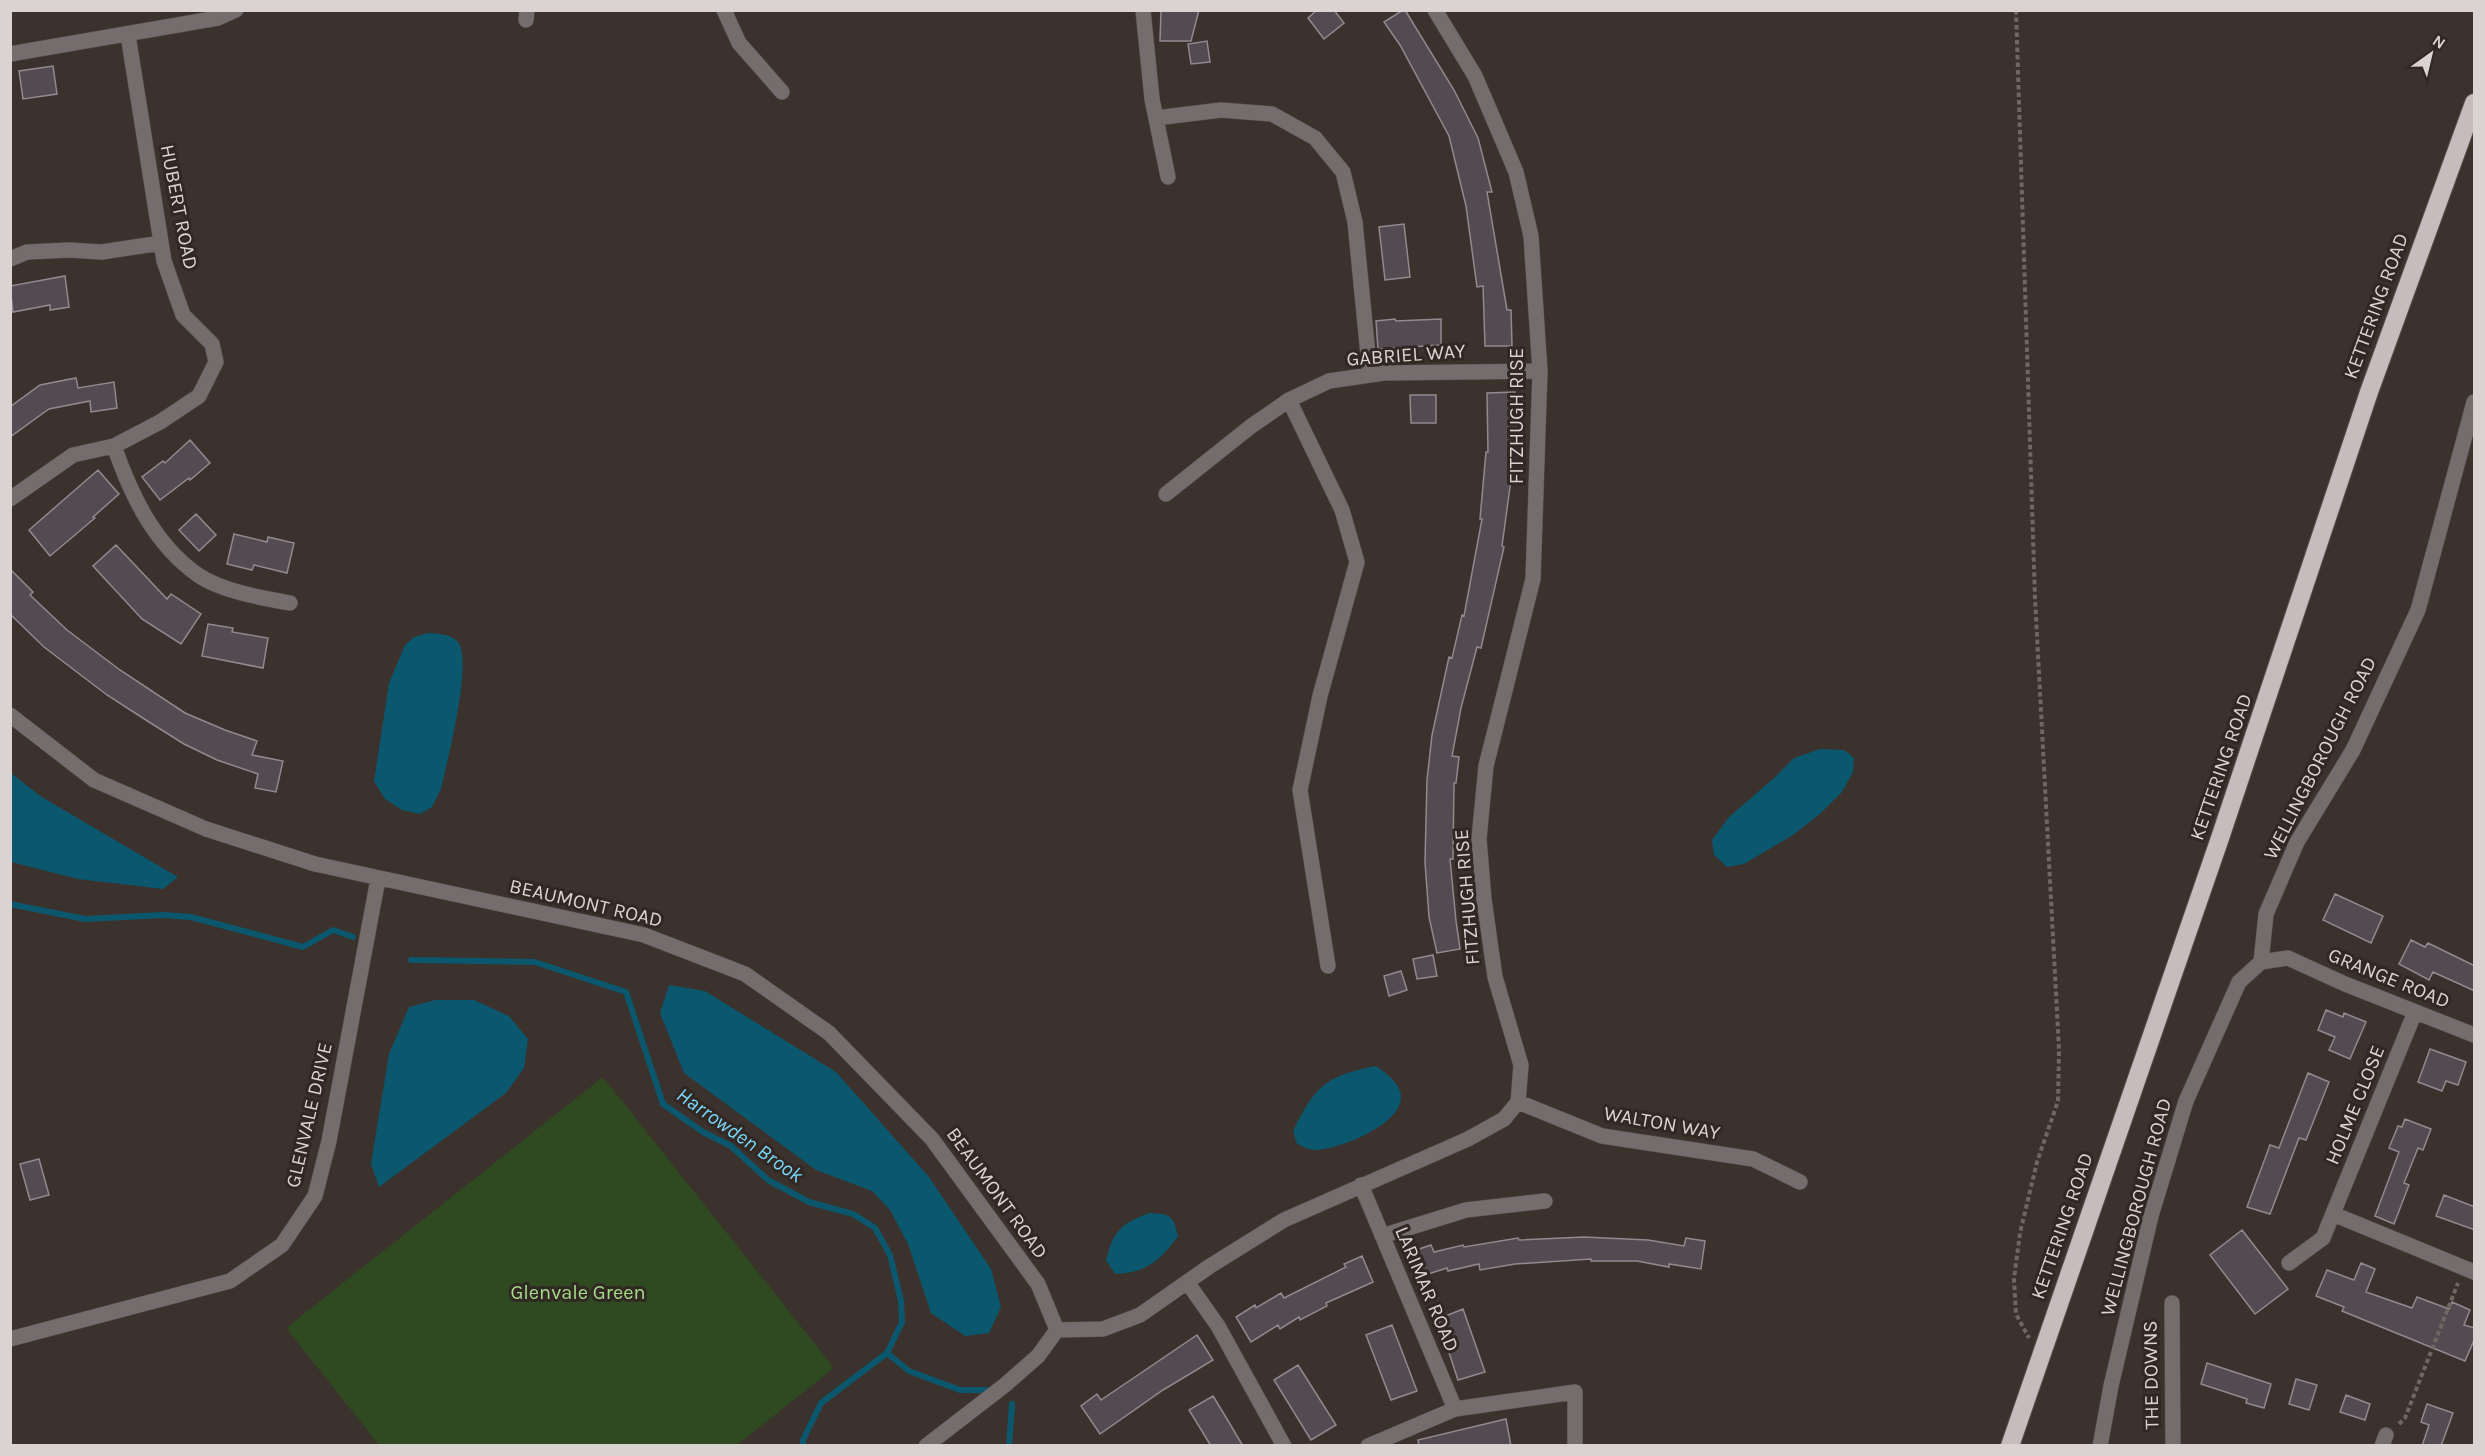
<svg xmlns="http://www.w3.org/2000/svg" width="2485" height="1456" font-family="Karla,sans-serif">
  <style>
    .green { fill: #2f4921 }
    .water { fill: #0b576d }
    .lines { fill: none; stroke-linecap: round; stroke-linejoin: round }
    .stream { stroke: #0b576d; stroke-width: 6 }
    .building { fill: #534b51; stroke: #928990; stroke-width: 1.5 }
    .minor-casing { stroke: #584f4b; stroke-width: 16 }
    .highway-casing { stroke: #584f4b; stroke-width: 20 }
    .path { stroke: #706763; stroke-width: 4; stroke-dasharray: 4.5 3; stroke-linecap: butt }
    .minor { stroke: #736d6e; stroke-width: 15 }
    .highway { stroke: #c8bbbd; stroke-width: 18 }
    .labels { text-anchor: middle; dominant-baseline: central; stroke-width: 6; stroke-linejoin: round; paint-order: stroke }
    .street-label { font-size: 20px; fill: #dad3d1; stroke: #312824 }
    .park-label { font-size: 20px; fill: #a5dc88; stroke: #312824 }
    .water-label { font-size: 21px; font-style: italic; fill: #78d5f5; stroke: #312824 }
  </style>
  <rect width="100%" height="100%" fill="#3b322d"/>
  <!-- green -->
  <path class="green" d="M603 1077 834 1368 737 1445H379L286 1328Z"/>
  <!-- water -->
  <path class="water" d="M428 633C439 634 450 633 458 642 473 662 447 762 441 789L432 807 420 814 402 810 385 799 374 781 389 683 405 645 414 637Z
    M1820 749 1844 750 1854 758 1853 772 1842 792 1820 814 1793 835 1744 864 1727 867 1714 855 1712 840 1729 817 1774 778 1794 758Z
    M11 773 40 796 178 877 163 889 78 879 11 862Z
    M669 985 705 991 836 1072 929 1177 991 1269 1001 1307 989 1333 965 1336 931 1313 908 1244 890 1210 872 1191 816 1170 684 1073 660 1013Z
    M435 1000H474L509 1016 528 1039 524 1068 506 1093 379 1187 371 1164 389 1054 409 1007Z
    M1376 1066C1384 1072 1395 1079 1399 1089 1414 1121 1337 1151 1314 1150 1309 1150 1302 1146 1297 1144L1293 1131C1316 1085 1326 1076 1376 1066Z
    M1149 1213C1171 1214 1173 1215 1178 1236 1160 1261 1146 1273 1115 1274L1106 1260C1114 1230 1121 1224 1149 1213Z"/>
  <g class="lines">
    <!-- stream -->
    <path class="stream" d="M10 904 85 919 163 915 191 917 303 947 333 930 353 937
      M411 960 535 962 626 992 663 1104 703 1132 731 1146 768 1180 809 1202 853 1214 875 1228 890 1255 901 1301 902 1322 887 1353 821 1403 803 1440V1446
      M887 1353 909 1371 960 1390H993
      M1009 1446 1012 1404"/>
  </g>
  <!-- building -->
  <path class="building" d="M1161 10H1199L1191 41H1160Z
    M1317 10H1334L1344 23 1324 39 1308 18Z
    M1403 10H1405L1454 90 1478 138 1492 192H1487L1506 304 1507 310H1511L1512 346H1485L1483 286 1477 287 1466 206 1449 136 1400 45 1384 22Z
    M1207 41 1210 62 1191 64 1188 44Z
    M53 66 57 94 23 99 19 71Z
    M1404 224 1410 277 1385 280 1379 227Z
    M65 276 69 307 50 310V305L13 312 10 286Z
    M1395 319 1396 321 1441 319V345L1378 349 1376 321Z
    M76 378 78 388 114 382 117 408 91 412 90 401 49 409 10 437V407L40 385Z
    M1515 392 1516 428H1514L1510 487 1502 546 1504 547 1481 648 1477 647 1461 708 1452 756 1459 757 1456 783H1454L1453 859H1450L1456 921 1460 949 1437 953 1429 917 1425 862 1427 780 1432 735 1449 657 1452 658 1462 615 1464 616 1482 519H1480L1486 452H1488L1487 393Z
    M1410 395H1436V423H1411Z
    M190 440 210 463 190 480 189 478 160 500 142 477 163 461 165 463Z
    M98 470 119 494 93 517 95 518 50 556 29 530Z
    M196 514 216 535 199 551 179 530Z
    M234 534 267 542 268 537 294 543 287 573 254 565 252 570 227 564Z
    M116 545 167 599 171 594 201 614 181 644 142 619 93 566Z
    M10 569 33 592 30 595 67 630 120 670 185 713 225 730 257 741 252 755 283 761 276 792 255 788 258 774 217 760 184 744 149 722 107 695 44 647 10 614Z
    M208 624 233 628 232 632 268 638 263 668 202 656Z
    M2335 894 2383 916 2371 943 2323 920Z
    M2411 940 2425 947 2428 943 2475 966V991L2433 972 2429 980 2399 964Z
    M1433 955 1437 976 1417 979 1413 959Z
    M1401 971 1407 990 1389 996 1384 976Z
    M2326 1010 2343 1017 2344 1013 2366 1022 2350 1059 2329 1050 2335 1037 2318 1030Z
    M2430 1049 2466 1062 2458 1085 2446 1081 2442 1091 2418 1082Z
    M2308 1073 2329 1082 2306 1140 2299 1138 2270 1214 2247 1207 2270 1145 2279 1148Z
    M2405 1119 2431 1129 2423 1150 2418 1148 2404 1183 2409 1185 2394 1224 2375 1216 2399 1152 2389 1148 2398 1126 2402 1127Z
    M39 1159 49 1195 30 1200 20 1164Z
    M2444 1195 2475 1207V1230L2436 1216Z
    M2242 1230 2288 1289 2255 1314 2210 1255Z
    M1584 1237 1648 1240 1684 1246 1686 1238 1705 1241 1701 1269 1669 1264V1267L1637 1261H1591V1259L1515 1264 1480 1270 1479 1264 1448 1271 1447 1268 1425 1275 1416 1250 1431 1245 1434 1252 1463 1245 1464 1247 1518 1238 1519 1240Z
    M1362 1256 1373 1282 1326 1303 1327 1306 1300 1320 1299 1317 1280 1329 1278 1325 1251 1342 1236 1317 1255 1305 1256 1308 1281 1293 1284 1298 1346 1267 1344 1264Z
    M2361 1263 2375 1269 2366 1292 2412 1308 2417 1297 2449 1309 2452 1302 2470 1310 2464 1325 2475 1328V1338L2465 1361 2342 1311 2344 1307 2316 1296 2327 1270 2354 1280Z
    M1463 1309 1485 1372 1458 1380 1438 1319Z
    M1392 1325 1417 1391 1391 1400 1366 1335Z
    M1197 1335 1213 1360 1163 1390 1100 1434 1081 1406 1097 1394 1101 1400Z
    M2207 1363 2271 1384 2264 1408 2246 1403 2247 1399 2201 1384Z
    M1298 1365 1336 1425 1311 1440 1274 1380Z
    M2296 1379 2317 1385 2309 1410 2289 1404Z
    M2346 1395 2370 1404 2365 1420 2340 1412Z
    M1213 1396 1227 1419 1243 1446H1211L1189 1410Z
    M2427 1404 2453 1413 2441 1446H2422L2429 1425 2421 1422Z
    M1506 1419 1511 1446H1419L1418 1440Z"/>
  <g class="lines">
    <defs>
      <path id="minor" d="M724 10 739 43 782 92
        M1143 10 1152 99 1168 177
        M526 20 527 10
        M10 54 218 18 236 10
        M1156 118 1221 110 1272 114 1315 138 1343 172 1355 222 1370 375
        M10 259 27 252 69 250 102 252 161 243
        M1289 400 1342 510 1357 562 1320 696 1300 790 1328 966
        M114 446C131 495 154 544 198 575 221 591 262 598 290 603
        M1166 494 1250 427 1289 400 1329 381 1384 373 1540 371
        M10 499 73 455 114 446 160 422 199 396 216 362 212 344 183 315 164 261 128 35
        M10 715 94 780 206 829 315 864 644 935 745 974 829 1033 932 1139 1038 1284 1057 1330
        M2261 962 2266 914 2297 842 2353 750 2418 610 2474 402
        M1518 1102 1602 1136 1753 1159 1800 1182
        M1361 1185 1455 1409
        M2333 1214 2474 1272
        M1382 1236 1466 1210 1545 1201
        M2289 1263 2323 1238 2415 1012
        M1187 1282 1218 1326 1284 1446
        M2172 1303 2173 1446
        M1057 1330 1103 1329 1140 1315 1210 1266 1284 1220 1468 1139 1504 1119 1518 1102 1521 1065 1495 977 1484 899 1479 839 1486 766 1533 579 1540 371 1531 236 1516 172 1475 76 1435 10
        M10 1339 230 1281 282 1245 315 1196 329 1141 378 879
        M926 1446 1005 1385 1038 1356 1057 1330
        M1368 1446 1455 1409 1575 1392V1446
        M2100 1446 2111 1386 2151 1216 2186 1101 2239 982 2261 962 2288 958 2345 984 2474 1035
        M2382 1446 2386 1435"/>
      <path id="highway" d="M2010 1446 2220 838 2369 392 2474 103"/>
    </defs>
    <!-- minor casing -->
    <use href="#minor" class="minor-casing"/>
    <!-- highway casing -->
    <use href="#highway" class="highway-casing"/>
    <!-- path -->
    <path class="path" d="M2016 10 2035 598 2059 1050 2058 1101 2037 1162 2020 1233 2014 1279 2016 1314 2029 1338
      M2399 1424 2405 1418 2458 1283"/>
    <!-- minor -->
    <use href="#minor" class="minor"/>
    <!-- highway -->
    <use href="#highway" class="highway"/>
  </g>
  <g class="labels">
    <!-- street labels -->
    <g class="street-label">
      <text transform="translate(179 207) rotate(79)">HUBERT ROAD</text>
      <text transform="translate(2376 306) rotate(-70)">KETTERING ROAD</text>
      <text transform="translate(1406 355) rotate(-4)">GABRIEL WAY</text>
      <text transform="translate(1516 416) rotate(-90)">FITZHUGH RISE</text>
      <text transform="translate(2320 758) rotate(-63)">WELLINGBOROUGH ROAD</text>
      <text transform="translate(2221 767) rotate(-71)">KETTERING ROAD</text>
      <text transform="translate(1467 897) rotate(-95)">FITZHUGH RISE</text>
      <text transform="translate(586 903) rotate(13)">BEAUMONT ROAD</text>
      <text transform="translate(2389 978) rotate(22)">GRANGE ROAD</text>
      <text transform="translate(2355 1105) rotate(-68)">HOLME CLOSE</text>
      <text transform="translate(309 1115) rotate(-77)">GLENVALE DRIVE</text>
      <text transform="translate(1662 1123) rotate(10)">WALTON WAY</text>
      <text transform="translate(997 1193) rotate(54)">BEAUMONT ROAD</text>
      <text transform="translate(2136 1207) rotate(-75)">WELLINGBOROUGH ROAD</text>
      <text transform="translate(2062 1226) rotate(-71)">KETTERING ROAD</text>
      <text transform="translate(1427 1289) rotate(67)">LARIMAR ROAD</text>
      <text transform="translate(2151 1375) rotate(-91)">THE DOWNS</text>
    </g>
    <!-- park labels -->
    <g class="park-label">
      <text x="578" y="1292">Glenvale Green</text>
    </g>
    <!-- water labels -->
    <g class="water-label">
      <text transform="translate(740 1135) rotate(35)">Harrowden Brook</text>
    </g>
  </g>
  <!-- border -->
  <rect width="2485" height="1456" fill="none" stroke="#dad3d1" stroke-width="24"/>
  <!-- north arrow -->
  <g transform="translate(2431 54) rotate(34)" stroke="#312824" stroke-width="4.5" paint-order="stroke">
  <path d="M0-4.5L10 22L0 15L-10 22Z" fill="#dad3d1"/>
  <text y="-9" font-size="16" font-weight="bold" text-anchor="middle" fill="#dad3d1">N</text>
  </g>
</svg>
